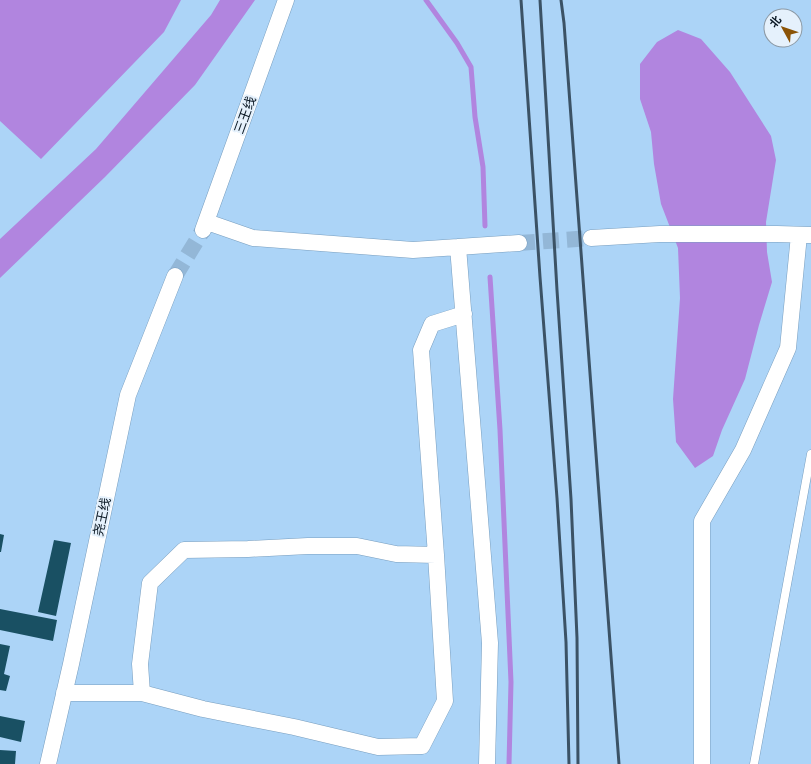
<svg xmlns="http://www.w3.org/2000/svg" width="811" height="764" font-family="'Roboto Condensed','Noto Sans SC',sans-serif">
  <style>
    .water { fill: #b185df }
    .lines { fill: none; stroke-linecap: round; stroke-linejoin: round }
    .stream { stroke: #b185df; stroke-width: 5 }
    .building { fill: #195063 }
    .street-tunnel { stroke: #93b7d7; stroke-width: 16; stroke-dasharray: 16 8; stroke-linecap: butt }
    .lane-casing { stroke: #789ebf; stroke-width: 9 }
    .street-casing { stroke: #789ebf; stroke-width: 17 }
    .lane { stroke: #fff; stroke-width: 8 }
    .street { stroke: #fff; stroke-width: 16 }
    .rail { stroke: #3b5265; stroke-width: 3 }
    .labels { text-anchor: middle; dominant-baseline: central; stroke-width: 4; stroke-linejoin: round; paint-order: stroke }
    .street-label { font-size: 13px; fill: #071521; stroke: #e5f1fc }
  </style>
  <rect width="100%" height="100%" fill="#acd4f7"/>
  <!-- water -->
  <path class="water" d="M0 0H181L164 32 41 159 0 121Z
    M220 0H255L195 85 105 177 0 278V239L96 149 211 15Z
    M678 30 701 39 730 72 771 136 776 160 766 222 767 252 772 282 759 325 745 379 722 430 713 456 695 468 676 442 673 399 680 298 678 248 661 204 654 164 651 132 640 99V64L657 42Z"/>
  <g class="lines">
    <!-- stream -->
    <path class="stream" d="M426 0 457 43 471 67 475 117 483 167 485 226
      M490 277 500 430 511 682 509 764"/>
  </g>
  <!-- building -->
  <path class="building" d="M0 534 4 535 1 552H0Z
    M54 540 71 543 56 616 38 612Z
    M0 609 57 620 53 641 0 630Z
    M0 644 10 646 4 674 10 676 6 691 0 690Z
    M0 716 25 721 21 742 0 737Z
    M0 750 16 751 15 764H0Z"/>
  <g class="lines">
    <!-- street-tunnel -->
    <path class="street-tunnel" d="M519 243 591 238
      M175 276 203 230"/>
    <defs>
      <path id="lane" d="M754 764 811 454"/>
      <path id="street" d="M207 222 253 238 413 250 519 243
        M203 230 286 0
        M591 238 660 234H777L811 235
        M458 247 490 643 487 764
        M64 693H142L140 664 150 583 184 550 248 549 308 546H357L396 554 436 555 421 350 432 324 464 314
        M142 693 203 709 294 727 378 747 422 746 445 701 436 555
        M48 764 71 664 128 395 175 276
        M702 764V521L743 450 788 348 799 235"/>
    </defs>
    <!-- lane casing -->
    <use href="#lane" class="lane-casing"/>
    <!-- street casing -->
    <use href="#street" class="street-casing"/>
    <!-- lane -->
    <use href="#lane" class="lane"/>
    <!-- street -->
    <use href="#street" class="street"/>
    <!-- rail -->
    <path class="rail" d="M521 0 540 277 557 498 566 642 569 764
      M540 0 557 290 571 499 577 638 578 764
      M561 0 564 23 619 764"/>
  </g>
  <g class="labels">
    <!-- street labels -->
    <g class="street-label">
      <text transform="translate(245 115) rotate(-70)">三王线</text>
      <text transform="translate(102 517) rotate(-78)">尧王线</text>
    </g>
  </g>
  <!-- north arrow -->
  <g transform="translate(783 28) rotate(310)"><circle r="19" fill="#e5f1fc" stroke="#8c99a4"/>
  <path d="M0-3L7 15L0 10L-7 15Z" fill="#8a5306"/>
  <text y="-6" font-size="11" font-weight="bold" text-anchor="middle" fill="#071521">北</text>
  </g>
</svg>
